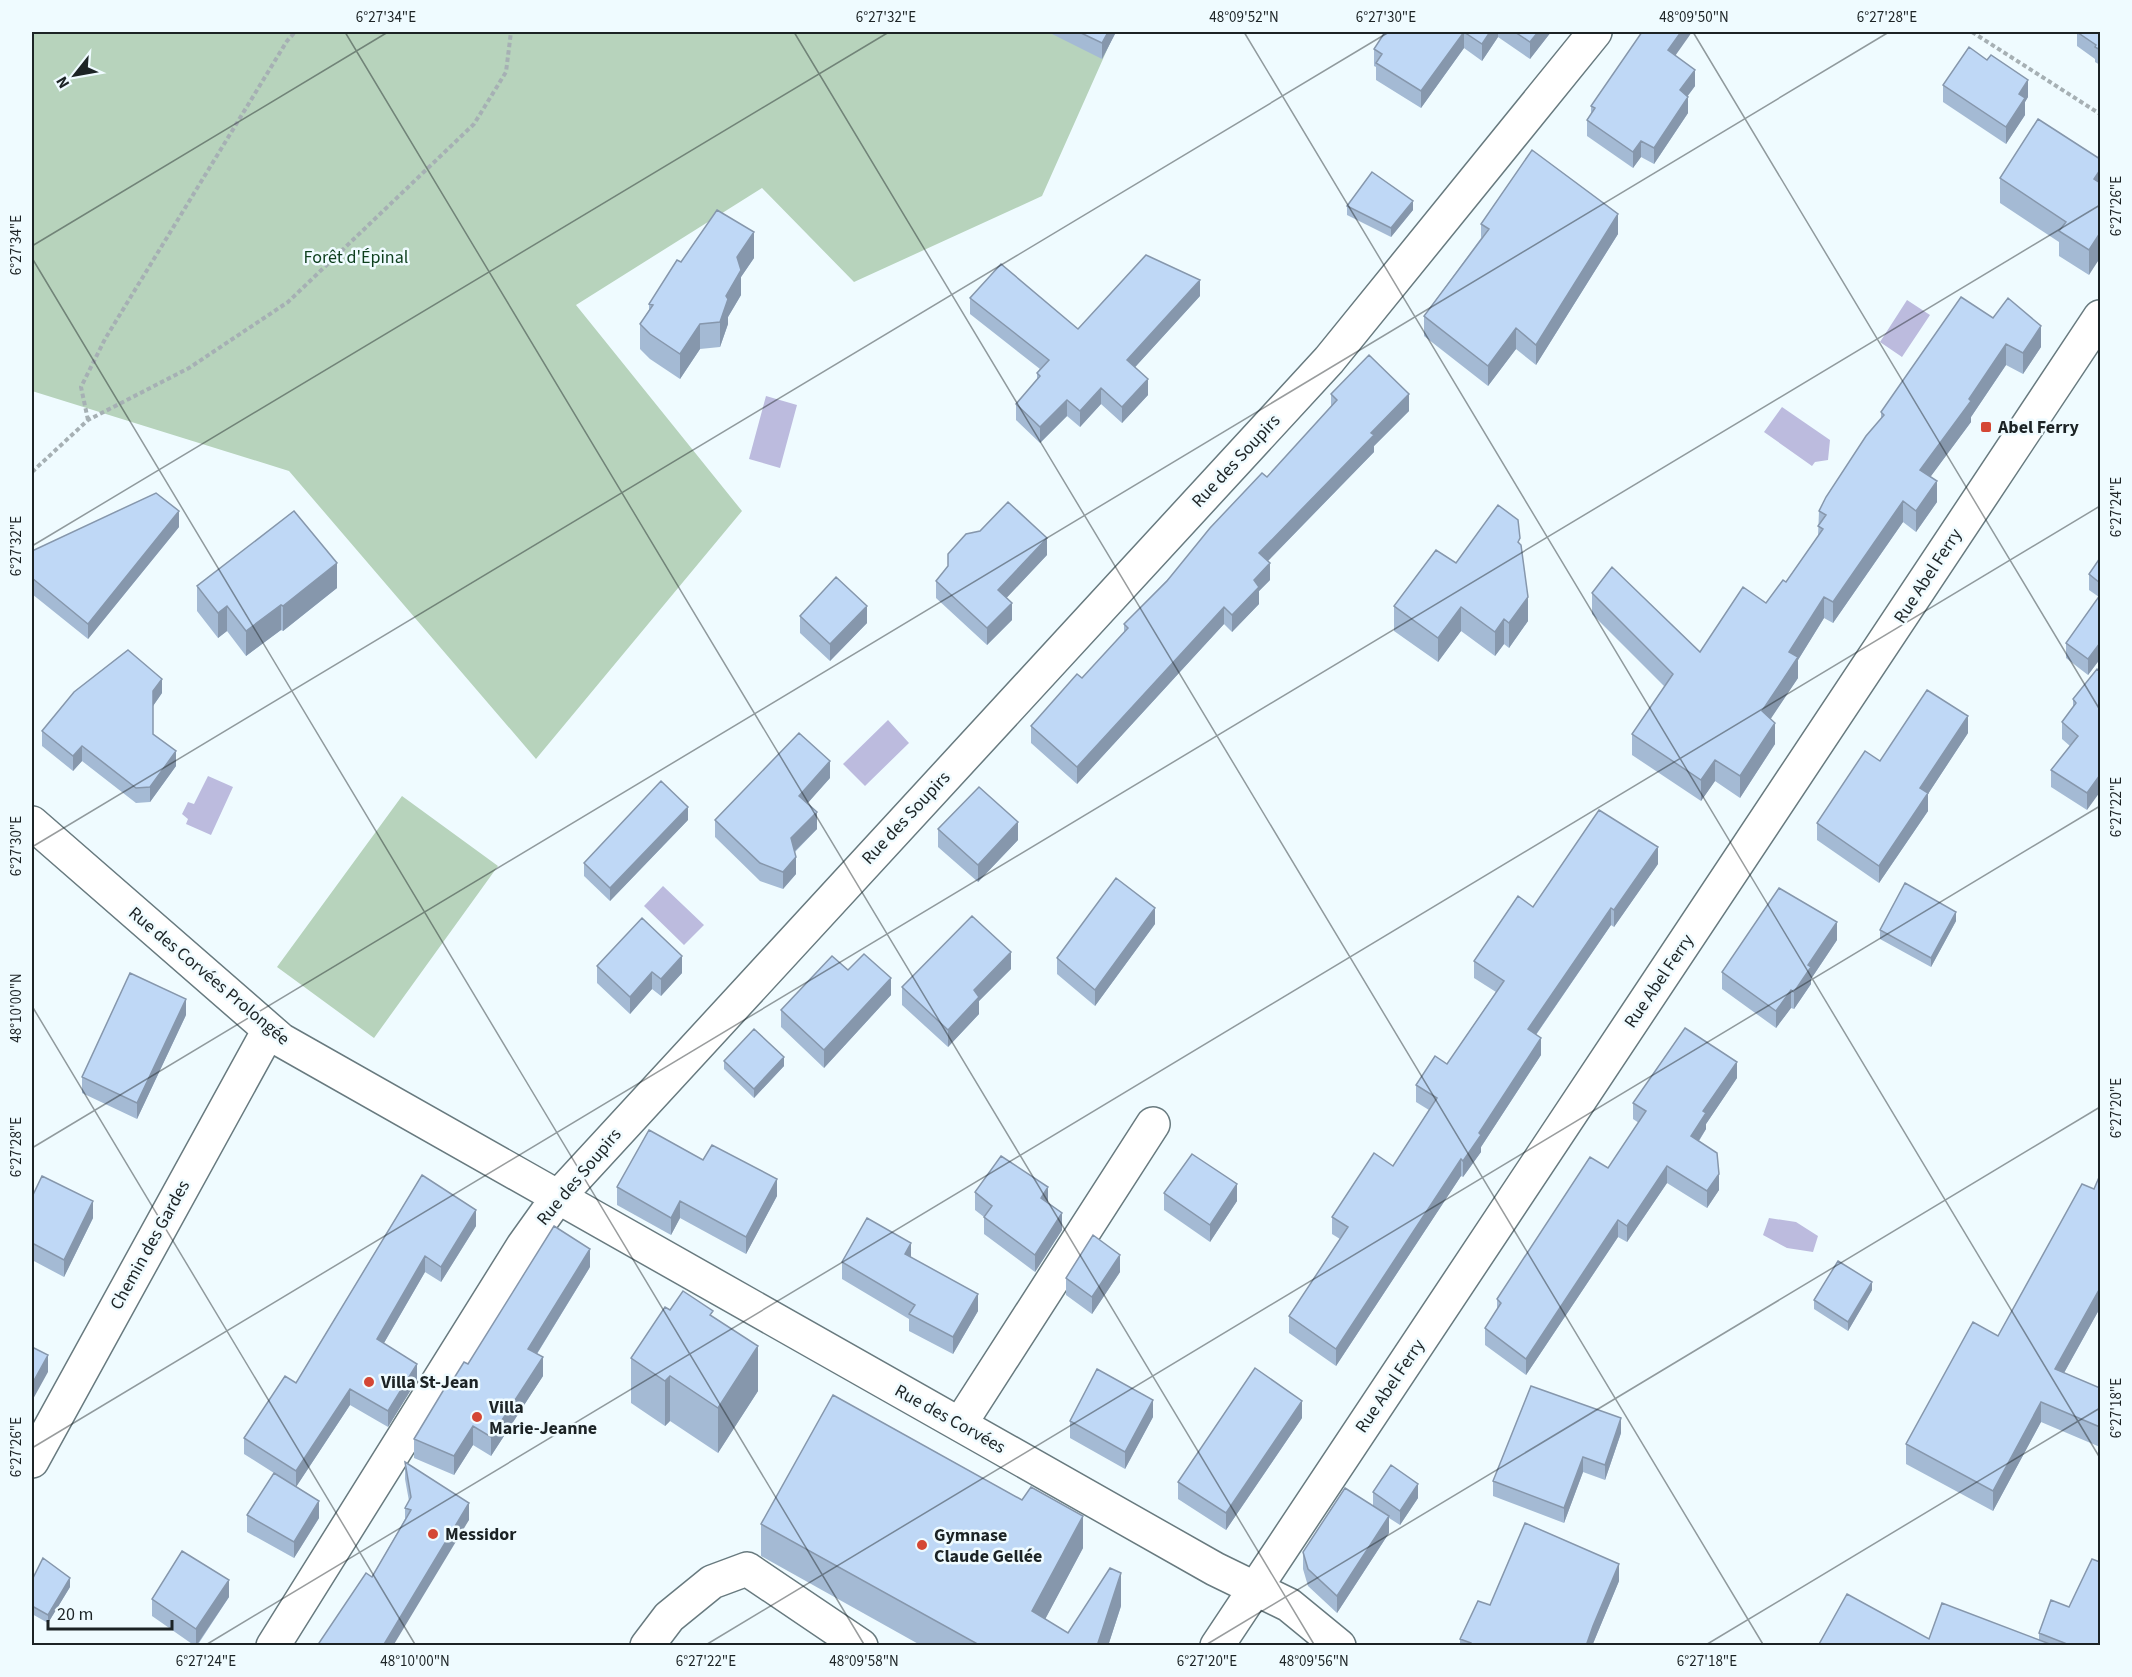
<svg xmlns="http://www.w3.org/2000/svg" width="2132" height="1677" font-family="'Source Sans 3',sans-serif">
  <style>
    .green { fill: #b7d3bc }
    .water { fill: #bcbbde }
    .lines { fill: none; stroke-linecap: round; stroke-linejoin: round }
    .minor-casing { stroke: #687a7f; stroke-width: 36 }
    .path { stroke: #a6b0b4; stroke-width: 4; stroke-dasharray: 4.5 3; stroke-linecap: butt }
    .minor { stroke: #fff; stroke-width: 33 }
    .wall { fill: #a4bad4 }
    .shaded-wall { fill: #8697ac }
    .building { fill: #bfd8f6; stroke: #8697ac; stroke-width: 1.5 }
    .ticks { fill: none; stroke: #1c2325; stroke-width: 1.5; stroke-opacity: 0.45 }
    .poi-dot { fill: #d44735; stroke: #effbff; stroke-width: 2 }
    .labels { text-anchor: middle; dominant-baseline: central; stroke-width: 5; stroke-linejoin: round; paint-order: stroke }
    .park-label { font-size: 18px; fill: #0d3f1d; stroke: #effbff }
    .poi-label { font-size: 18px; font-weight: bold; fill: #1c2325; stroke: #effbff; text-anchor: start }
    .street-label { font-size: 18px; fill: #1c2325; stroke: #effbff }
    .neatline { fill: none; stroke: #1c2325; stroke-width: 2 }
    .ticks-label { font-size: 15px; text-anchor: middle; fill: #1c2325 }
  </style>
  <rect width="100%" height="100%" fill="#effbff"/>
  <!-- green -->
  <path class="green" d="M32 32H1115L1042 196 854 282 762 188 576 305 742 511 536 759 289 471 32 391Z
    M402 796 498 866 374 1038 277 967Z"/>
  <!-- water -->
  <path class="water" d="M1907 300 1930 315 1902 357 1880 342Z
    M766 396 797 405 780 468 749 459Z
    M1782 407 1830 440 1828 460 1815 462 1812 466 1764 432Z
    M888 720 909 743 865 786 843 764Z
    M208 776 233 787 211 835 186 824 188 819 182 814 188 802 194 804Z
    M663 886 704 925 684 945 644 906Z
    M1769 1218 1796 1222 1818 1236 1813 1252 1787 1248 1763 1235Z"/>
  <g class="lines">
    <defs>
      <path id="minor" d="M32 823 281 1040 1215 1569 1289 1605 1339 1646
        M960 1424 1153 1124
        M32 1461 269 1030
        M273 1646 523 1246 558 1197 1329 360 1595 32
        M647 1646 669 1617 712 1582 747 1569 861 1646
        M1217 1646 2100 317"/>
    </defs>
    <!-- minor casing -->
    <use href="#minor" class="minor-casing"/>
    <!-- path -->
    <path class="path" d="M1972 32 2100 114
      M88 420 81 387 105 339 287 41 295 32
      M32 472 88 420 189 368 288 302 474 124 506 72 511 32"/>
    <!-- minor -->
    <use href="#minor" class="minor"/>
  </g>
  <!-- wall -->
  <path class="wall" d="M1048 32H1116L1102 59Z
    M1385 32H1551L1530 59 1498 37 1482 61 1464 48 1421 108 1376 80V67L1374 66V49Z
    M2077 32H2100V65L2095 62V59L2077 46Z
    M1675 56 1695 86 1687 97 1688 113 1654 164 1641 157 1633 168 1587 136V120L1591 114V106Z
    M1943 85 2028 97 2025 102V115L2006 144 1943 102Z
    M2100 159 2089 275 2059 256V242L2000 203V178Z
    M1347 206 1413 210 1391 237 1347 215Z
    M1481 224 1618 234 1536 365 1516 349 1488 386 1424 336V316L1481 238Z
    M754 258 741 277V295L728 317V324L720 347 700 349 680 379 650 359 640 349V324L649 310V304L681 262Z
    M1200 296 1135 367 1148 395 1122 423 1101 404 1080 427 1067 416 1040 443 1016 420V404L1037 379V373L1040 369 970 314V298L1078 329Z
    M1993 318 2041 347 2023 374 2006 365 1971 417V422L1930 477 1937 502 1916 532 1903 522 1833 623 1824 618 1798 660V678L1770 719 1775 744 1740 798 1715 781 1701 801 1632 755V734L1665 687 1592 614V593L1700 652 1766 603 1786 582 1818 536 1819 511 1881 419V412Z
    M1331 394 1409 411 1374 446V452L1268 561 1270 580 1259 591V604L1232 632 1224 624 1077 784 1031 743V726L1082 678 1124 632V624L1267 477 1331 406Z
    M179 527 88 639 32 594V551Z
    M1520 544 1528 621 1509 648 1504 644 1495 656 1461 631 1438 662 1394 631V606L1456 563Z
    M1047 555 1006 598 1012 620 987 645 936 598V581Z
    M2100 558V659L2088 675 2066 658V643L2099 597 2089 590V574Z
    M197 586 337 588 283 631 281 630 246 656 227 631 218 638 197 611Z
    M800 616 867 623 830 661 800 633Z
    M2100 672 2087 810 2051 787V770L2070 746 2062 739V722L2073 707V699Z
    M162 693 153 706V734L176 766 150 802 136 803 82 761 73 771 42 746V731Z
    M1968 733 1928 794V811L1879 883 1817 840V823L1880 761Z
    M830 778 807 803 817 829 795 852 796 874 783 889 760 881 715 837V820Z
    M688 820 610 901 584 876V863Z
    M938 829 1018 840 978 882 938 847Z
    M1658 864 1614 927 1611 925 1536 1035 1541 1055 1481 1147V1152L1463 1177 1461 1176 1336 1366 1289 1333V1316L1340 1239 1332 1234V1217L1393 1166 1429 1110 1416 1102V1085L1447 1064 1496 992 1474 978V961L1533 907Z
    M1956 921 1931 967 1880 939V930Z
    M1155 924 1095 1006 1057 974V958Z
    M1837 940 1811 979V984L1794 1009 1791 1008 1776 1028 1722 989V972Z
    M597 966 682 973 661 996 652 989 630 1014 597 983Z
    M1011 969 979 1001V1014L948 1047 902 1005V987Z
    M848 970 891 995 824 1068 781 1027V1010Z
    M186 1015 137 1119 82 1093V1077Z
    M724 1061 784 1066 754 1098 724 1069Z
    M1737 1078 1706 1124V1129L1699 1141 1719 1190 1707 1208 1667 1183 1627 1242 1618 1237 1526 1375 1485 1345V1328L1497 1309V1299L1608 1168 1639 1123 1633 1119V1103Z
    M703 1160 777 1196 746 1254 680 1218 671 1235 617 1205V1187Z
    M422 1175 476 1226 441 1282 425 1272 384 1343 417 1380 388 1427 350 1405 296 1487 244 1454V1438L296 1383Z
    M2100 1175V1308L2064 1373 2100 1388V1447L2041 1422 1993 1511 1906 1464V1444L1998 1336 2094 1189Z
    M975 1192 1048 1203 1062 1230 1035 1272 984 1234V1217L975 1210Z
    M1164 1193 1237 1201 1210 1242 1164 1210Z
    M32 1197 93 1218 64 1277 32 1260Z
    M911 1258 978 1311 953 1354 909 1331V1319L842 1279V1262Z
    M590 1267 537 1354 543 1376 491 1456 473 1445 454 1475 414 1458V1439L468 1364Z
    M1120 1272 1092 1314 1066 1295V1278Z
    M1872 1290 1848 1331 1814 1309V1300Z
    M670 1310 713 1317 758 1391 718 1453 670 1421 665 1426 631 1403V1358Z
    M1153 1417 1125 1469 1070 1438V1421Z
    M1302 1418 1226 1530 1178 1499V1482Z
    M1621 1433 1605 1480 1583 1472 1564 1523 1493 1496V1481Z
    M405 1462 469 1520 372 1577 405 1519V1508L409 1501 405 1479Z
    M1373 1492 1418 1498 1400 1525 1389 1518V1533L1337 1613 1308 1586 1303 1569V1552L1373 1506Z
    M247 1515 319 1518 294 1558 247 1532Z
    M761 1524 1083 1548 1045 1619 1068 1633 1121 1606 1108 1646H922L761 1556Z
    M32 1580 70 1587 48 1623 32 1614Z
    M1619 1581 1592 1646H1460V1639L1490 1605Z
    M229 1597 197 1646H195L152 1616V1599Z
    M2069 1607 2100 1646H1818L1929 1639H2039V1633Z"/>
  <!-- shaded-wall -->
  <path class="shaded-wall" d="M1108 32H1116L1102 59V43Z
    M1464 32V48L1421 108V91Z
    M1490 32H1498V37L1482 61V44Z
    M1538 32H1551L1530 59V42Z
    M1681 32H1692L1668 66V50Z
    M1695 70V86L1680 106V90Z
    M2028 80V97L2025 102V115L2006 144V127L2019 94Z
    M1688 97V113L1654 164V148Z
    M1641 141V157L1633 168V152Z
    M2100 170V195L2094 179Z
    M1413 201V210L1391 237V228Z
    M1618 214V234L1536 365V345Z
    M754 232V258L741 277V295L728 317V324L720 347V322L726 296 737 257Z
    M2100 233V258L2089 275V250Z
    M1200 280V296L1127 376V360Z
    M700 324V349L680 379V354Z
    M2041 326V347L2023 374V353Z
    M1516 328V349L1488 386V366Z
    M2006 344V365L1971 417V422L1920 491V470L1969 399Z
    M1148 379V395L1122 423V407Z
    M1101 388V404L1080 427V411Z
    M1409 394V411L1374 446V452L1259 570V553L1371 433Z
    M1067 400V416L1040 443V427Z
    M1937 481V502L1916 532V511Z
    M1903 501V522L1833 623V602Z
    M179 511V527L88 639V624Z
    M1047 538V555L998 607V590Z
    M337 563V588L283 631V606Z
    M1270 563V580L1259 591V604L1232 632V615L1254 580Z
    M1528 597V621L1509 648V623Z
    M1824 597V618L1798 660V678L1762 732V711L1789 652Z
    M1012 603V620L987 645V628Z
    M281 605V630L246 656V631Z
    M227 606V631L218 638V613Z
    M867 606V623L830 661V644Z
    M1224 607V624L1077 784V767Z
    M1461 607V631L1438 662V638Z
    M1504 619V644L1495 656V632Z
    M2100 643V659L2088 675V659Z
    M162 679V693L153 706V691Z
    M1968 716V733L1928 794V811L1879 883V866L1920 788Z
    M1775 723V744L1740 798V776Z
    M82 746V761L73 771V756Z
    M176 751V766L150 802V787Z
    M1715 760V781L1701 801V780Z
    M830 761V778L799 813V796Z
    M2100 775V792L2087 810V793Z
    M688 807V820L610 901V888Z
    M817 812V829L791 855V838Z
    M1018 822V840L978 882V865Z
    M1658 847V864L1614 927V910Z
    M796 857V874L783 889V872Z
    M1155 908V924L1095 1006V990Z
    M1611 908V925L1528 1046V1029Z
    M1956 912V921L1931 967V958Z
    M1837 922V940L1811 979V984L1794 1009V992L1808 965Z
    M1011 952V969L979 1001V1014L948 1047V1030L974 990Z
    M682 956V973L661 996V979Z
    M652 972V989L630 1014V997Z
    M891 978V995L824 1068V1050Z
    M1791 990V1008L1776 1028V1011Z
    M186 999V1015L137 1119V1103Z
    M1541 1038V1055L1481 1147V1152L1463 1177V1161L1479 1133Z
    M784 1057V1066L754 1098V1089Z
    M1737 1062V1078L1706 1124V1129L1691 1153V1136L1703 1111Z
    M1461 1159V1176L1336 1366V1349Z
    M1667 1166V1183L1627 1242V1226Z
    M1719 1174V1190L1707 1208V1191Z
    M777 1179V1196L746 1254V1237Z
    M1237 1184V1201L1210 1242V1225Z
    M1048 1187V1204L1041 1198Z
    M93 1201V1218L64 1277V1260Z
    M680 1201V1218L671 1235V1218Z
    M476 1210V1226L441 1282V1267Z
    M1062 1213V1230L1035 1272V1255Z
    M1618 1220V1237L1526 1375V1359Z
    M911 1243V1260L905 1254Z
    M590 1249V1267L528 1368V1349Z
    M1120 1255V1272L1092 1314V1297Z
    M425 1256V1272L377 1355V1339Z
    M1872 1282V1290L1848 1331V1322Z
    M2100 1288V1308L2055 1389V1369Z
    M978 1294V1311L953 1354V1337Z
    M758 1346V1391L718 1453V1408Z
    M48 1355V1372L32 1401V1384Z
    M543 1357V1376L491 1456V1437Z
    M417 1364V1380L388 1427V1411Z
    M670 1376V1421L665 1426V1381Z
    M350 1389V1405L296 1487V1471Z
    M1153 1400V1417L1125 1469V1452Z
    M1302 1401V1418L1226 1530V1513Z
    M2041 1402V1422L1993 1511V1491Z
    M1621 1418V1433L1605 1480V1465Z
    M473 1426V1445L454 1475V1456Z
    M1583 1457V1472L1564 1523V1508Z
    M1418 1484V1498L1400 1525V1511Z
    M319 1501V1518L294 1558V1542Z
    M469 1503V1520L393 1646H383Z
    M1083 1516V1548L1032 1644V1611Z
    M1389 1516V1533L1337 1613V1596Z
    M1619 1564V1581L1592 1646H1586L1593 1626Z
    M1121 1573V1606L1108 1646H1097Z
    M70 1578V1587L48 1623V1615Z
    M229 1580V1597L196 1646V1629Z"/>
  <!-- building -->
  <path class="building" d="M1079 32H1108L1102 43Z
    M1385 32H1464L1421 91 1376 63 1382 54 1374 49Z
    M1464 32H1490L1482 44Z
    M1515 32H1538L1530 42Z
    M1642 32H1681L1668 50 1695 70 1680 90 1688 97 1654 148 1641 141 1633 152 1587 120 1595 108 1591 106Z
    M2077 32H2100V50L2095 47 2096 45Z
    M1969 47 1987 60 1991 55 2028 80 2019 94 2025 98 2006 127 1943 85Z
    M2038 119 2100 159V170L2094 179 2100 183V233L2089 250 2059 231 2066 222 2000 178Z
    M1532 150 1618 214 1536 345 1516 328 1488 366 1424 316 1489 229 1481 224Z
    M1372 172 1413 201 1391 228 1347 206Z
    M717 210 754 232 737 257 741 270 726 296 728 299 720 322 700 324 680 354 650 334 640 324 653 305 649 304 677 260 681 262Z
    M1146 255 1200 280 1127 360 1148 379 1122 407 1101 388 1080 411 1067 400 1040 427 1016 404 1040 376 1037 373 1049 360 970 298 1001 264 1078 329Z
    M1961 297 1993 318 2008 298 2041 326 2023 353 2006 344 1969 399 1971 401 1920 470 1937 481 1916 511 1903 501 1833 602 1824 597 1789 652 1798 657 1762 711 1775 723 1740 776 1715 760 1701 780 1632 734 1673 674 1592 593 1612 567 1700 652 1743 587 1766 603 1783 580 1786 582 1823 529 1818 526 1826 515 1819 511 1826 497 1866 436 1884 415 1881 412Z
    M1369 355 1409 394 1371 433 1374 435 1259 553 1270 563 1254 580 1259 587 1232 615 1224 607 1077 767 1031 726 1077 674 1082 678 1128 628 1124 624 1167 581 1210 528 1262 473 1267 477 1337 400 1331 394Z
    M156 493 179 511 88 624 32 578V551Z
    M1008 502 1047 538 998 590 1012 603 987 628 936 581 948 566V554L966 534 980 531Z
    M1498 505 1518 520 1520 538 1518 542 1521 545 1528 597 1509 623 1504 619 1495 632 1461 607 1438 638 1394 606 1436 550 1456 563Z
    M294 511 337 563 283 606 281 605 246 631 227 606 218 613 197 586Z
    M2100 558V583L2089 574Z
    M836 577 867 606 830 644 800 616Z
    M2100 595V643L2088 659 2066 643Z
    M128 650 162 679 153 691V734L176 751 150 787 136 788 82 746 73 756 42 731 74 692Z
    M2097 669 2100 672V775L2087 793 2051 770 2078 736 2062 722 2076 703 2073 699Z
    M1927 690 1968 716 1920 788 1928 793 1879 866 1817 823 1865 751 1880 761Z
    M799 733 830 761 799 796 817 812 791 838 796 857 783 872 760 863 715 820Z
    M661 781 688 807 610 888 584 863Z
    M979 787 1018 822 978 865 938 829Z
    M1599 810 1658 847 1614 910 1611 908 1528 1029 1541 1038 1479 1133 1481 1135 1463 1161 1461 1159 1336 1349 1289 1316 1348 1227 1332 1217 1374 1153 1393 1166 1437 1098 1416 1085 1435 1056 1447 1064 1504 981 1474 961 1518 896 1533 907Z
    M1116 878 1155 908 1095 990 1057 958Z
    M1905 883 1956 912 1931 958 1880 930Z
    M1779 888 1837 922 1808 965 1811 967 1794 992 1791 990 1776 1011 1722 972Z
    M972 916 1011 952 974 990 979 997 948 1030 902 987Z
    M642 918 682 956 661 979 652 972 630 997 597 966Z
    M864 954 891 978 824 1050 781 1010 832 956 848 970Z
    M130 973 186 999 137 1103 82 1077Z
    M1685 1028 1737 1062 1703 1111 1706 1113 1691 1136 1717 1153 1719 1174 1707 1191 1667 1166 1627 1226 1618 1220 1526 1359 1485 1328 1501 1303 1497 1299 1590 1157 1608 1168 1646 1111 1633 1103Z
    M754 1029 784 1057 754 1089 724 1061Z
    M649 1130 703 1160 712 1145 777 1179 746 1237 680 1201 671 1218 617 1187Z
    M1192 1154 1237 1184 1210 1225 1164 1193Z
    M1001 1156 1048 1187 1041 1198 1062 1213 1035 1255 984 1217 992 1206 975 1192Z
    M422 1175 476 1210 441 1267 425 1256 377 1339 417 1364 388 1411 350 1389 296 1471 244 1438 285 1376 296 1383Z
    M2100 1175V1288L2055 1369 2100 1388V1427L2041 1402 1993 1491 1906 1444 1973 1322 1998 1336 2082 1184 2094 1189Z
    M42 1176 93 1201 64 1260 32 1243V1197Z
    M867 1218 911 1243 905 1254 978 1294 953 1337 909 1314 915 1305 842 1262Z
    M554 1226 590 1249 528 1349 543 1357 491 1437 473 1426 454 1456 414 1439 449 1381 451 1383 464 1362 468 1364Z
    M1093 1235 1120 1255 1092 1297 1066 1278Z
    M1838 1261 1872 1282 1848 1322 1814 1300Z
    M683 1291 713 1311 710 1315 758 1346 718 1408 670 1376 665 1381 631 1358 665 1307 670 1310Z
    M32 1347 48 1355 32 1384Z
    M1255 1368 1302 1401 1226 1513 1178 1482Z
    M1097 1369 1153 1400 1125 1452 1070 1421Z
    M1531 1386 1621 1418 1605 1465 1583 1457 1564 1508 1493 1481Z
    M833 1395 1022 1500 1031 1487 1083 1516 1032 1611 1068 1633 1110 1568 1121 1573 1097 1646H981L761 1524Z
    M405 1462 469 1503 383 1646H317L366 1573 372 1577 411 1510 405 1508 411 1497Z
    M1391 1465 1418 1484 1400 1511 1373 1492Z
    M274 1473 319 1501 294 1542 247 1515Z
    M1345 1488 1389 1516 1337 1596 1308 1569 1303 1552Z
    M1525 1523 1619 1564 1593 1626 1586 1646H1470L1471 1643 1460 1639 1478 1601 1490 1605Z
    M182 1551 229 1580 196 1629 152 1599Z
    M43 1558 70 1578 48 1615 32 1606V1580Z
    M2092 1559 2100 1562V1646H2072L2039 1633 2051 1600 2069 1607Z
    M1847 1594 1929 1639 1942 1603 2055 1646H1818Z"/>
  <!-- ticks -->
  <path class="ticks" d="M345 32 1315 1646M794 32 1764 1646M1244 32 2100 1458M1693 32 2100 710M32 246 388 32M32 258 865 1646M32 546 889 32M32 847 1389 32M32 1006 416 1646M32 1148 1889 32M32 1448 2100 205M204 1646 2100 506M704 1646 2100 806M1204 1646 2100 1107M1704 1646 2100 1408"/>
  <!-- markers -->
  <g class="poi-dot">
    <rect x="1980" y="421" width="12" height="12" rx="3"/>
    <circle cx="369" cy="1382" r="6"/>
    <circle cx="477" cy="1417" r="6"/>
    <circle cx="433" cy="1534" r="6"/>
    <circle cx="922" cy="1545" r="6"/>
  </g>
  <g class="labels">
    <!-- park labels -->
    <g class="park-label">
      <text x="356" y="257">Forêt d'Épinal</text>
    </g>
    <!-- poi labels -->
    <g class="poi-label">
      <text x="1998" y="427">Abel Ferry</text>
      <text x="381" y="1382">Villa St-Jean</text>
      <text x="489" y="1407">Villa<tspan x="489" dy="21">Marie-Jeanne</tspan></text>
      <text x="445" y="1534">Messidor</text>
      <text x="934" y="1535">Gymnase<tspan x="934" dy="21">Claude Gellée</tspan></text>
    </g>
    <!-- street labels -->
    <g class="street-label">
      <text transform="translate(1236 461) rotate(-47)">Rue des Soupirs</text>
      <text transform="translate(1928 576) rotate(-57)">Rue Abel Ferry</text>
      <text transform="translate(906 818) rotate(-47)">Rue des Soupirs</text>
      <text transform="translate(209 976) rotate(40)">Rue des Corvées Prolongée</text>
      <text transform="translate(1659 981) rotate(-56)">Rue Abel Ferry</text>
      <text transform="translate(579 1177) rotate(-50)">Rue des Soupirs</text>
      <text transform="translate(150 1245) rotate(-61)">Chemin des Gardes</text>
      <text transform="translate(1390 1386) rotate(-56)">Rue Abel Ferry</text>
      <text transform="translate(950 1419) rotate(29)">Rue des Corvées</text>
    </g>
  </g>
  <!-- border -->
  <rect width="2132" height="1677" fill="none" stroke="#effbff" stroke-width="66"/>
  <!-- north arrow -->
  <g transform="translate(75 75) rotate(239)" stroke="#effbff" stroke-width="4.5" paint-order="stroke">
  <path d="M0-4.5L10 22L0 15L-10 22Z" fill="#1c2325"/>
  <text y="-9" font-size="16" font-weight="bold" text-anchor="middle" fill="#1c2325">N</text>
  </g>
  <!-- scale -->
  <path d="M48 1620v9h124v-9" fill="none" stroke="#1c2325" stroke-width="3"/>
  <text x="57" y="1620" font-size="18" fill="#1c2325" stroke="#effbff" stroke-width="4.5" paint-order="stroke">20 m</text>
  <rect x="33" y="33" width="2066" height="1611" class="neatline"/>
  <g class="ticks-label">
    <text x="386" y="22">6°27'34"E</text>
    <text x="886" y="22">6°27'32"E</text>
    <text x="1244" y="22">48°09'52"N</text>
    <text x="1386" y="22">6°27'30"E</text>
    <text x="1694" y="22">48°09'50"N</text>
    <text x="1887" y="22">6°27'28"E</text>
    <text transform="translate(2116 206) rotate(-90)" y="5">6°27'26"E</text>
    <text transform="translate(16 245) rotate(-90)" y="5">6°27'34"E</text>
    <text transform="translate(2116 507) rotate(-90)" y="5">6°27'24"E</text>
    <text transform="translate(16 546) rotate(-90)" y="5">6°27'32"E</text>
    <text transform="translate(2116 807) rotate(-90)" y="5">6°27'22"E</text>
    <text transform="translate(16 846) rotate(-90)" y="5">6°27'30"E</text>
    <text transform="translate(16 1008) rotate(-90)" y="5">48°10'00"N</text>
    <text transform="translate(2116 1108) rotate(-90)" y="5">6°27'20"E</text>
    <text transform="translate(16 1147) rotate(-90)" y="5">6°27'28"E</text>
    <text transform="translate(2116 1408) rotate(-90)" y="5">6°27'18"E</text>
    <text transform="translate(16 1447) rotate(-90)" y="5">6°27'26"E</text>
    <text x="206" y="1666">6°27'24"E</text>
    <text x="415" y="1666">48°10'00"N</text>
    <text x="706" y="1666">6°27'22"E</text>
    <text x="864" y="1666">48°09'58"N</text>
    <text x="1207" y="1666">6°27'20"E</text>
    <text x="1314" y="1666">48°09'56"N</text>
    <text x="1707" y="1666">6°27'18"E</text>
  </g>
</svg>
